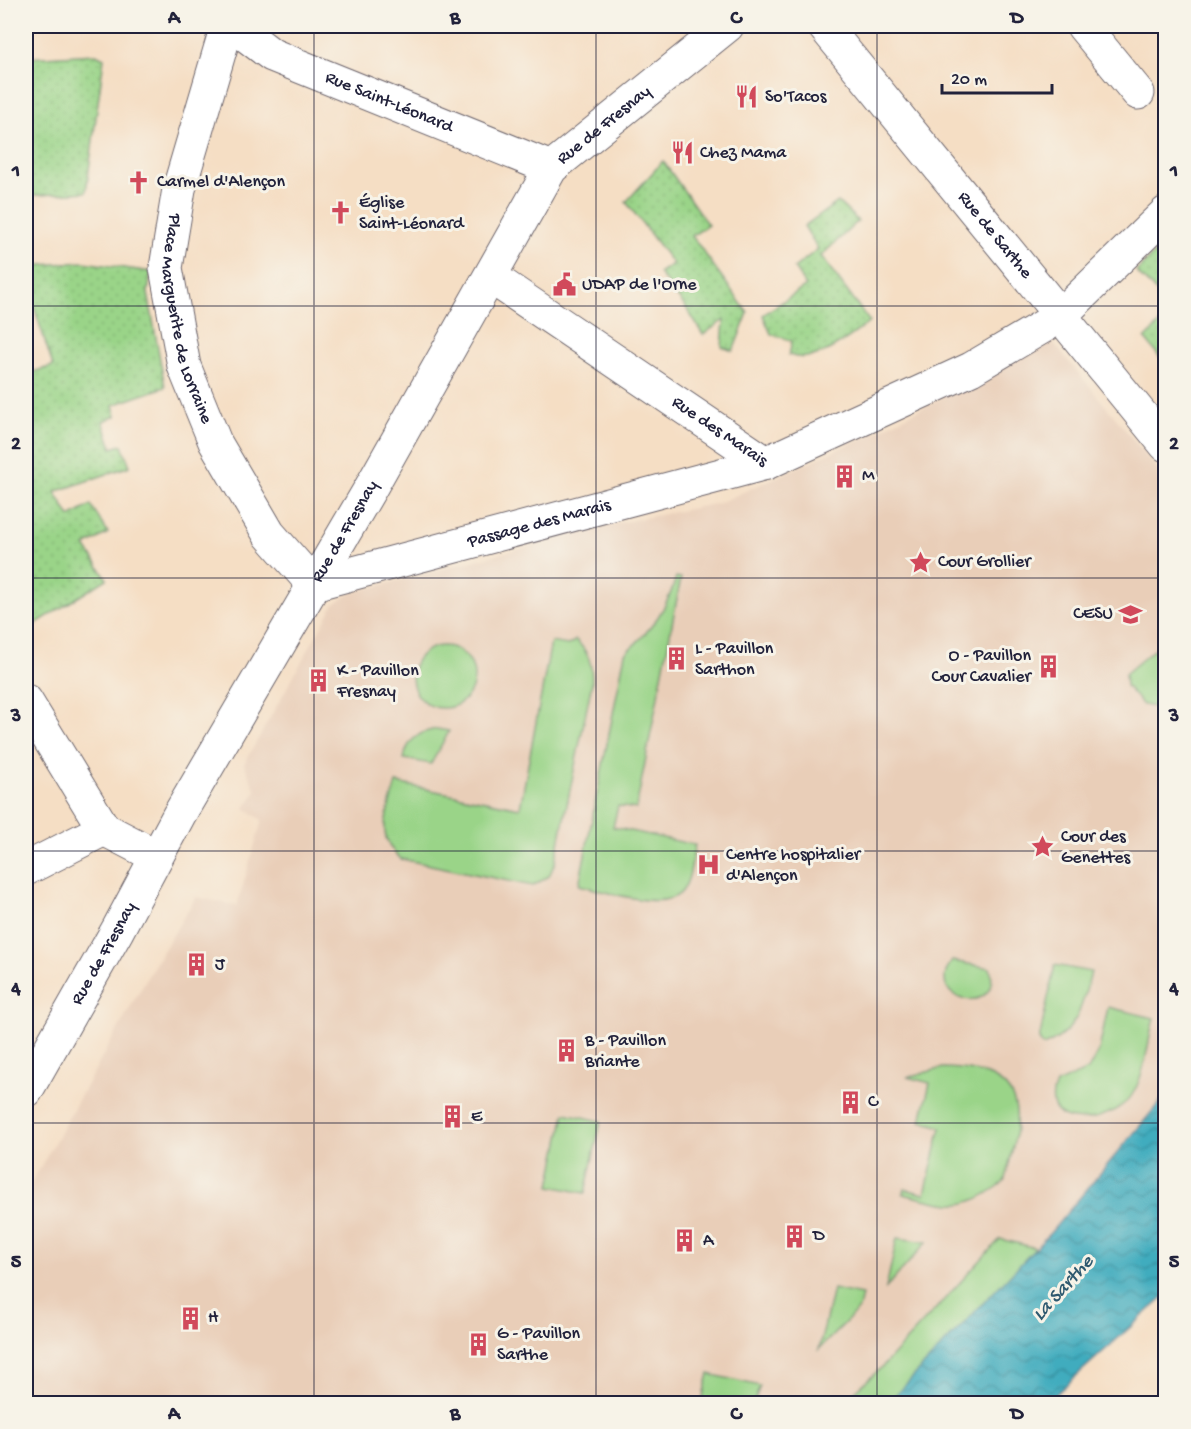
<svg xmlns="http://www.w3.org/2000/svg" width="1191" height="1429" font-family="'Gochi Hand',sans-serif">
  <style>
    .built { fill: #e9ceb8 }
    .grass { fill: #9ad488; stroke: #5e7b62; stroke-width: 1.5 }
    .garden { fill: url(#garden-dots); stroke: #5e7b62; stroke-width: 1.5 }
    .water { fill: url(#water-waves); stroke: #30677c; stroke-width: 1.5 }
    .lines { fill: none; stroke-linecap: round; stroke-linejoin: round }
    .minor-casing { stroke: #6c646b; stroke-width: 35 }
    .minor { stroke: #fff; stroke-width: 33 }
    .grid { fill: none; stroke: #22223b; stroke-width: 1.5; stroke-opacity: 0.55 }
    .labels { text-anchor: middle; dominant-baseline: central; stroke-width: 6; stroke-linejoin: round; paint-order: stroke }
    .poi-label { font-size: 18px; fill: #22223b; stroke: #f7f3e8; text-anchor: start }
    .street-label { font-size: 18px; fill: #22223b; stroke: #f7f3e8 }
    .water-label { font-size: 20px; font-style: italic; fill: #2e596f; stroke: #f7f3e8 }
    .neatline { fill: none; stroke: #22223b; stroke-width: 2 }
    .grid-label { font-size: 20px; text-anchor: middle; font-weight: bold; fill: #22223b }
  </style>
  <defs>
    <pattern id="garden-dots" width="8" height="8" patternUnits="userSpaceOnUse" patternTransform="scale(1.5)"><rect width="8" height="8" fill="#9ad488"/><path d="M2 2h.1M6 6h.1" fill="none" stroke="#84b676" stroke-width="1.8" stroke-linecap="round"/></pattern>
    <pattern id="water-waves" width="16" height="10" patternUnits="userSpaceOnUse" patternTransform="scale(1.5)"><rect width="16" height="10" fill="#3facbe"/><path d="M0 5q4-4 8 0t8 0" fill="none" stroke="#348c9c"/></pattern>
  </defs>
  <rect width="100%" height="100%" fill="#f7f3e8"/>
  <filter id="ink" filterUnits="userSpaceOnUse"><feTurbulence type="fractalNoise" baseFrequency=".0167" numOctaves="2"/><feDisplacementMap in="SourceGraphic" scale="12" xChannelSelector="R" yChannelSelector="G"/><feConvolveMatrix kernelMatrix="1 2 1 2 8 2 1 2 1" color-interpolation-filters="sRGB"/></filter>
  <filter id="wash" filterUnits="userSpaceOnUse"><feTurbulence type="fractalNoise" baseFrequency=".008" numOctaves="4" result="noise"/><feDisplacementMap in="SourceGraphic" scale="24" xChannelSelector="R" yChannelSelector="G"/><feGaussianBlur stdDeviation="1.35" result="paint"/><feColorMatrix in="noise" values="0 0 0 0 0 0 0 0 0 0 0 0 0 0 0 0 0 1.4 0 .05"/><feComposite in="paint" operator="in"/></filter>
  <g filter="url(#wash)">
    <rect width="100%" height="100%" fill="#f5dec4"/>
    <!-- built -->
    <path class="built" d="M1052 341 1165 478V1096L1051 1232 901 1392 888 1404H26V1193L149 974 196 897 237 906 262 820 245 808 256 791 244 764 334 604 351 593 610 525 719 503 876 432Z"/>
    <!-- grass -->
    <path class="grass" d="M676 577 681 578 636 809 618 806 613 827 695 845C692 859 691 878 683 890 667 914 603 890 579 885L625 653C649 633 668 608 676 577Z
      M576 640C590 654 592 664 592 683L555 863 549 876 533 886 401 859C373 835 388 815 396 783L520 808 551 642 568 645Z
      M1165 640V697L1154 707 1143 705 1126 686 1125 674Z
      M412 677a31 31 0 1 1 62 0a31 31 0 1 1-62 0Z
      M437 729 449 731 431 764 404 759C407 740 418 732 437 729Z
      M952 961 990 968C1004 1018 921 1003 952 961Z
      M1055 965 1091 972C1082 1005 1079 1032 1043 1046L1039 1040Z
      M1108 1007 1154 1018C1148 1041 1146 1068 1135 1090 1117 1127 1035 1134 1056 1084L1088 1070 1099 1050Z
      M943 1068C1030 1070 1024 1113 1004 1182 962 1214 951 1205 903 1194L905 1189 925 1194 941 1127 921 1121 930 1083 907 1077Z
      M565 1113 601 1121 585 1193 550 1186Z
      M897 1238 927 1242 886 1288Z
      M1000 1239 1036 1248 888 1403 841 1404 881 1368Z
      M833 1289 862 1295 859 1309 819 1349Z
      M709 1374 760 1386 754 1402 701 1403Z"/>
    <!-- garden -->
    <path class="garden" d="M96 54 104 58 86 192 26 196V58Z
      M663 161 708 225 692 236 748 313 733 351 722 347 724 320 703 335 687 309 659 273 673 264 626 202Z
      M838 202 858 221 821 256 870 322C849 337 816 366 789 355L792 341 771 334 763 315 806 286 794 268 818 249 804 226Z
      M1165 242V305L1157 297 1159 294 1136 272Z
      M84 262 151 272 148 293 165 387 113 405 116 416 103 421 112 448 122 445 130 466 55 492 70 517 91 505 108 533 85 546 107 579 26 630V374L53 366 26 282V266Z
      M1165 318 1166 359 1163 361 1145 339Z"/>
    <!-- water -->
    <path class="water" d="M1165 1096V1296L1046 1403H888L1051 1232Z"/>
  </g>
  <g filter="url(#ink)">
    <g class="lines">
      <defs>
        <g id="minor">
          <path id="s1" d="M227 26 179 189 166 268 184 366 215 442 269 534 313 584"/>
          <path id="s2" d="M234 26 272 55 551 168"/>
          <path id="s3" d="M824 26 1166 445"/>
          <path d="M1083 26 1138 93"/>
          <path id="s4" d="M491 277 766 463 971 369 1059 317 1166 213"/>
          <path id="s5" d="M313 584 766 463"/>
          <path d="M26 701 104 829 156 856"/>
          <path d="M26 869 104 829"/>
          <path id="s6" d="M26 1091 117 931 179 815 370 489 551 168 727 26"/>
        </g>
      </defs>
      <!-- minor casing -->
      <use href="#minor" class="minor-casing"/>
      <!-- minor -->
      <use href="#minor" class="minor"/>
    </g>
  </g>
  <!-- grid -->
  <path class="grid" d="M314 26V1404M596 26V1404M877 26V1404M26 306H1166M26 578H1166M26 851H1166M26 1123H1166"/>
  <!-- icons -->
  <defs>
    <symbol id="restaurant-bare" viewBox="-9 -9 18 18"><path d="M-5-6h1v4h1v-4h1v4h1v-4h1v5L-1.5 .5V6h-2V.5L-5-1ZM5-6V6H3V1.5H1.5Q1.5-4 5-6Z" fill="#d1495b" stroke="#f7f3e8" stroke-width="2.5" paint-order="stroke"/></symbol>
    <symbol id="church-bare" viewBox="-9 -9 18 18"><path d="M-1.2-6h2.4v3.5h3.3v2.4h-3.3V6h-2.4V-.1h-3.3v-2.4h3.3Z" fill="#d1495b" stroke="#f7f3e8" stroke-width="2.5" paint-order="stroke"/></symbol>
    <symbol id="civic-bare" viewBox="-9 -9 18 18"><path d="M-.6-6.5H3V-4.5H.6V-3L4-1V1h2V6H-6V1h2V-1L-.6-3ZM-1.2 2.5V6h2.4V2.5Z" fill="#d1495b" stroke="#f7f3e8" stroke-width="2.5" paint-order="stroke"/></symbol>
    <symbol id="building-bare" viewBox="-9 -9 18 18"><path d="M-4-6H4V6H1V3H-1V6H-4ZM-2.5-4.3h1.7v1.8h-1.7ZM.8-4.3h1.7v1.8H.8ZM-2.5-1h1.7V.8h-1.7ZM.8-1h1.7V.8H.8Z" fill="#d1495b" stroke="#f7f3e8" stroke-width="2.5" paint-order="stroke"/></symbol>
    <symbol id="sight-bare" viewBox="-9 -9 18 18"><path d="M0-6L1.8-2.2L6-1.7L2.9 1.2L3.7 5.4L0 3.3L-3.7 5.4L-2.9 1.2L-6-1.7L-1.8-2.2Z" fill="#d1495b" stroke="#f7f3e8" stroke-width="2.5" paint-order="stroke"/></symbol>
    <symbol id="school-bare" viewBox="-9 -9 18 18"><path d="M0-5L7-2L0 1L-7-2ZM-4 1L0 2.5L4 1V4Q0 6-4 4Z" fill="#d1495b" stroke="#f7f3e8" stroke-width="2.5" paint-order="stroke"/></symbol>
    <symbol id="hospital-bare" viewBox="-9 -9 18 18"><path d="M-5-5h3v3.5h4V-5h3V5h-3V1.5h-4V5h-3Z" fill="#d1495b" stroke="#f7f3e8" stroke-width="2.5" paint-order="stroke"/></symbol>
  </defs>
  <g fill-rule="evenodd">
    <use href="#restaurant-bare" x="730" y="80" width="33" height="33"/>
    <use href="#restaurant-bare" x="666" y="136" width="33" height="33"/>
    <use href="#church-bare" x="122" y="166" width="33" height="33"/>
    <use href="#church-bare" x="324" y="196" width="33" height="33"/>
    <use href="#civic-bare" x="548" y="268" width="33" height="33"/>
    <use href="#building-bare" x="828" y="460" width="33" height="33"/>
    <use href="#sight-bare" x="904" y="546" width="33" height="33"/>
    <use href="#school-bare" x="1114" y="598" width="33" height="33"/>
    <use href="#building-bare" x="660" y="642" width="33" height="33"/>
    <use href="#building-bare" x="1032" y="650" width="33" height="33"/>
    <use href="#building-bare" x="302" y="664" width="33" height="33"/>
    <use href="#sight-bare" x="1026" y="830" width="33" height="33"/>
    <use href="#hospital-bare" x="692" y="848" width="33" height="33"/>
    <use href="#building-bare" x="180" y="948" width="33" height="33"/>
    <use href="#building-bare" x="550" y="1034" width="33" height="33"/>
    <use href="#building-bare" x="834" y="1086" width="33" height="33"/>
    <use href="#building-bare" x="436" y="1100" width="33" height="33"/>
    <use href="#building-bare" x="778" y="1220" width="33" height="33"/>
    <use href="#building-bare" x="668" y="1224" width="33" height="33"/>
    <use href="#building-bare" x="174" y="1302" width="33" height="33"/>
    <use href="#building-bare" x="462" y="1328" width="33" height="33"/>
  </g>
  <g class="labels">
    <!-- poi labels -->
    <g class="poi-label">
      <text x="765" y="97">So'Tacos</text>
      <text x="700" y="153">Chez Mama</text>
      <text x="157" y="182">Carmel d'Alençon</text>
      <text x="359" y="203">Église<tspan x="359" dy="21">Saint-Léonard</tspan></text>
      <text x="582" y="285">UDAP de l'Orne</text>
      <text x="862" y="476">M</text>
      <text x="938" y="562">Cour Grollier</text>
      <text x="1113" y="614" text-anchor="end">CESU</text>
      <text x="695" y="649">L - Pavillon<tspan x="695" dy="21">Sarthon</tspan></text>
      <text x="1031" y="656" text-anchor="end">O - Pavillon<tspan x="1031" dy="21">Cour Cavalier</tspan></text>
      <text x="337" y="671">K - Pavillon<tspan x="337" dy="21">Fresnay</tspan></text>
      <text x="1061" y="837">Cour des<tspan x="1061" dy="21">Genettes</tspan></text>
      <text x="726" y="855">Centre hospitalier<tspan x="726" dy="21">d'Alençon</tspan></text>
      <text x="215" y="965">J</text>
      <text x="585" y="1041">B - Pavillon<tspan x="585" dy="21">Briante</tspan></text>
      <text x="868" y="1102">C</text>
      <text x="471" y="1117">E</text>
      <text x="813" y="1236">D</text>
      <text x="703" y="1241">A</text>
      <text x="208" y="1318">H</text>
      <text x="497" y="1334">G - Pavillon<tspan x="497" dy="21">Sarthe</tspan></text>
    </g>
    <!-- street labels -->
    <g class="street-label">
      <text stroke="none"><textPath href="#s2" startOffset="174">Rue Saint-Léonard</textPath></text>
      <text stroke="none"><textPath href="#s6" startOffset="1130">Rue de Fresnay</textPath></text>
      <text stroke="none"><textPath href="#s3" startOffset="270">Rue de Sarthe</textPath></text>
      <text stroke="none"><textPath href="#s1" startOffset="303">Place Marguerite de Lorraine</textPath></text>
      <text stroke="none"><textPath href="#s4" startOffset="276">Rue des Marais</textPath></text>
      <text stroke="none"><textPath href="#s5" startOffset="234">Passage des Marais</textPath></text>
      <text stroke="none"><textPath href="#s6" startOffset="644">Rue de Fresnay</textPath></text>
      <text stroke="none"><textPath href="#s6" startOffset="158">Rue de Fresnay</textPath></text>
    </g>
    <!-- water labels -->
    <g class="water-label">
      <text transform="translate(1064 1289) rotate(-48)">La Sarthe</text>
    </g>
  </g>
  <!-- margin -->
  <rect width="1191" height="1429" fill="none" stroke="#f7f3e8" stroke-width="66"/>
  <!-- scale -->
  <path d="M942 84v9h110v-9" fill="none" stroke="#22223b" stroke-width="3"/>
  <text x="951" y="84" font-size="18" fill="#22223b" stroke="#f7f3e8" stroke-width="4.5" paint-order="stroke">20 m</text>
  <rect x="33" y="33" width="1125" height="1363" class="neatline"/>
  <g class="grid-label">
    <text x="174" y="23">A</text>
    <text x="455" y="23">B</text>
    <text x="736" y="23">C</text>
    <text x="1017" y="23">D</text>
    <text x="16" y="176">1</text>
    <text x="1174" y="176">1</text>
    <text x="16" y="449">2</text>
    <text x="1174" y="449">2</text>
    <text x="16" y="721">3</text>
    <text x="1174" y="721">3</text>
    <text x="16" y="994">4</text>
    <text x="1174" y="994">4</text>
    <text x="16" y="1267">5</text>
    <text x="1174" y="1267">5</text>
    <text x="174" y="1419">A</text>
    <text x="455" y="1419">B</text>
    <text x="736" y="1419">C</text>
    <text x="1017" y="1419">D</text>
  </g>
</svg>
